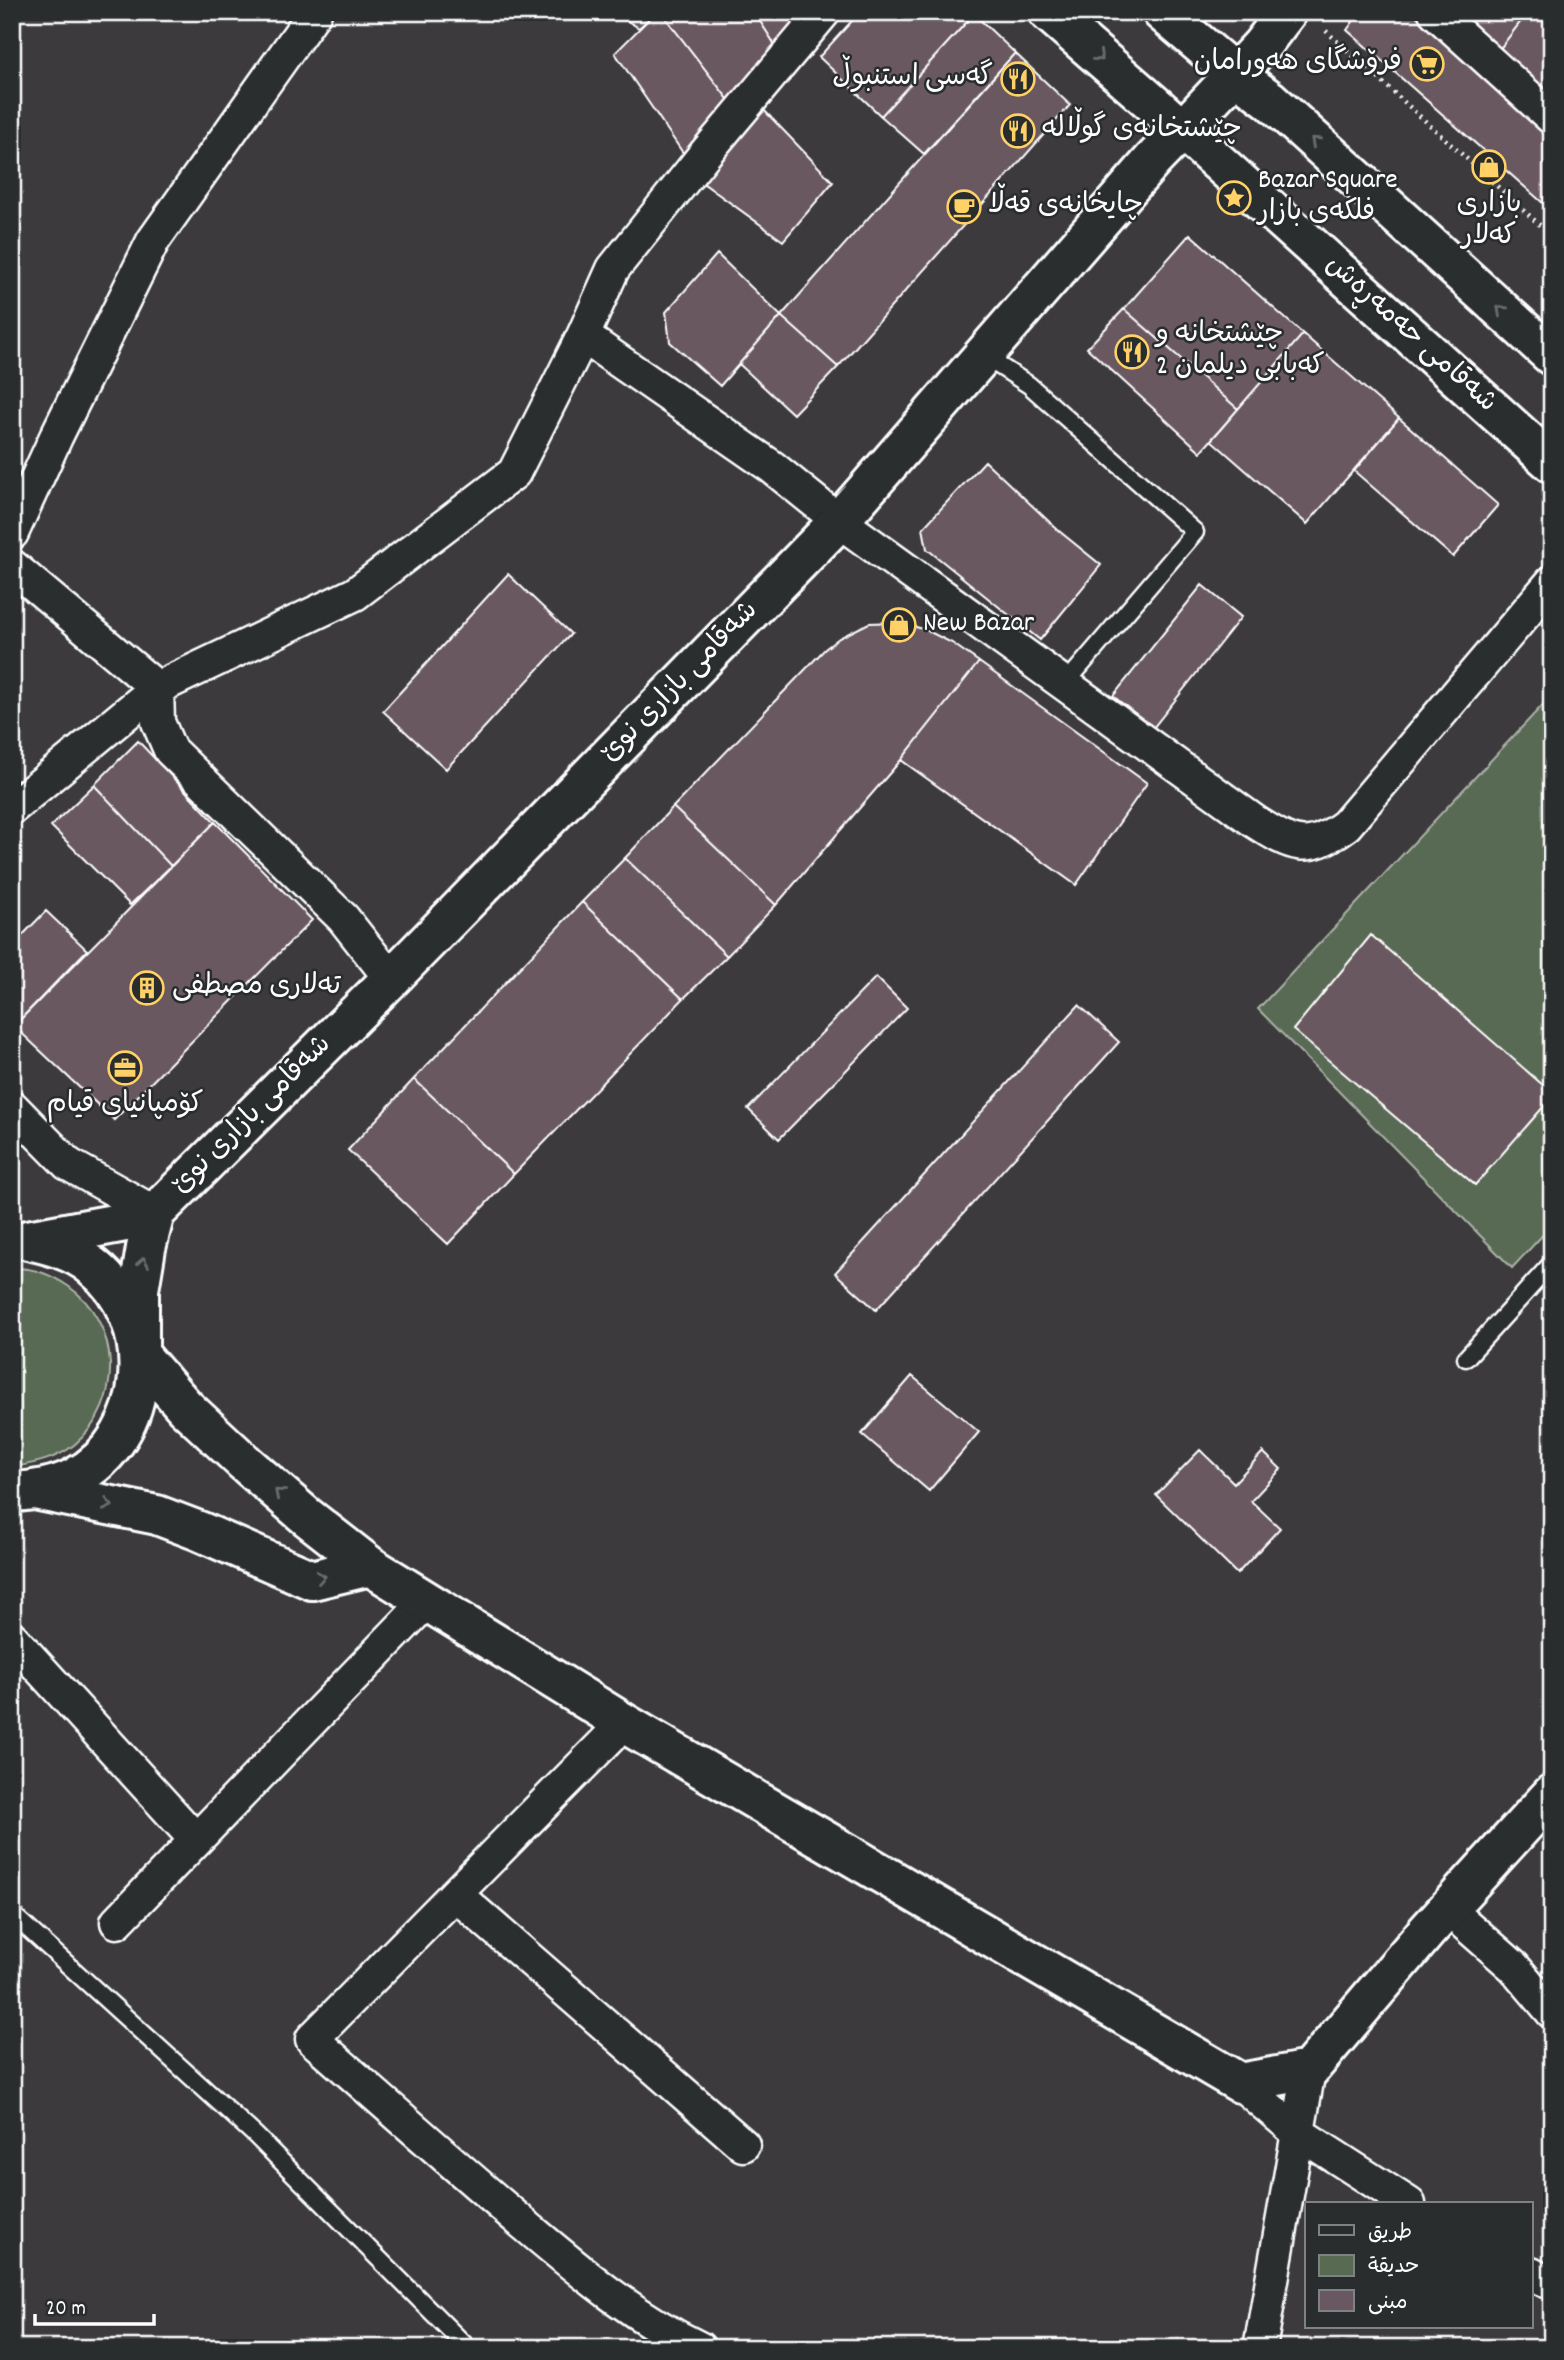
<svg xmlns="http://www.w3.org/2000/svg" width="1564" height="2360" font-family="Dekko,'Playpen Sans Arabic',sans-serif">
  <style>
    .green { fill: #596a53; stroke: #acb4a9; stroke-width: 2 }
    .building { fill: #695861; stroke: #fff; stroke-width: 2 }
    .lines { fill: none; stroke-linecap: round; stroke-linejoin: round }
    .lane-casing { stroke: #fff; stroke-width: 21 }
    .street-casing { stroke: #fff; stroke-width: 37 }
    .secondary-casing { stroke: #fff; stroke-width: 44 }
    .primary-casing { stroke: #fff; stroke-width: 44 }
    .highway-casing { stroke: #fff; stroke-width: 44 }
    .path { stroke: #fff; stroke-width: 4.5; stroke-dasharray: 2 5; stroke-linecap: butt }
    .lane { stroke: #2a2d2e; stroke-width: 16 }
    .street { stroke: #2a2d2e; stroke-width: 32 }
    .secondary { stroke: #2a2d2e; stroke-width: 38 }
    .primary { stroke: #2a2d2e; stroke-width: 38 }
    .highway { stroke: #2a2d2e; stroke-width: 38 }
    .oneway { stroke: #6a6c6d }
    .labels { text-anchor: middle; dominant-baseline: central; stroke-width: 5; stroke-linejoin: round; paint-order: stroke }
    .poi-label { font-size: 28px; fill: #fff; stroke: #2a2d2e; text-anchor: start }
    .street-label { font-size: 28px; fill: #fff; stroke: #2a2d2e }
  </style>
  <rect width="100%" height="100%" fill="#3d3a3d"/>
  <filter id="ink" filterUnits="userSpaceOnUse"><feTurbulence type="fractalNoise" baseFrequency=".0143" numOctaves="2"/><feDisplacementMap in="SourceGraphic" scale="14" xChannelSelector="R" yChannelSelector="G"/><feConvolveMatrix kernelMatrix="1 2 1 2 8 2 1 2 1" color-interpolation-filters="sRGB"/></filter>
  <g filter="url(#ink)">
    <!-- green -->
    <path class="green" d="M1552 695V1225L1512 1268 1258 1009Z
      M12 1268C32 1267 52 1275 68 1286 121 1323 125 1403 74 1445 57 1459 35 1463 14 1467H12Z"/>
    <!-- building -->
    <path class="building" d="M613 12H656L639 28Z
      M656 12H661L731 103 683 153 615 53Z
      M661 12H754L779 51 731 103Z
      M754 12H810L779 51Z
      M860 12H972L974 14 881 116 819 57Z
      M1360 12H1412L1552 135V211L1347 30Z
      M1456 12H1528L1499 50Z
      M1528 12H1552V98L1499 50Z
      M974 14 1015 53 924 154 881 116Z
      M1015 53 1070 105 838 367 781 316Z
      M760 106 833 182 783 241 696 178Z
      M1190 234 1303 334 1238 409 1124 309Z
      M717 254 781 316 720 386 670 342 666 312Z
      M1124 309 1238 409 1201 452 1087 348Z
      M781 316 838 367 793 414 739 364Z
      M1303 334 1399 418 1307 524 1211 440Z
      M1399 418 1498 505 1453 557 1354 471Z
      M985 461 1059 531 1101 565 1040 640 927 549 923 528Z
      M508 574 571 634 446 769 383 711Z
      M1202 585 1241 617 1153 728 1113 696Z
      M899 622 926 630 952 643 979 662 901 760 776 905 673 807 825 649 839 638 869 623Z
      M979 662 1147 783 1076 885 901 760Z
      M138 741 215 822 171 866 94 785Z
      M94 785 171 866 130 905 51 826Z
      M673 807 776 905 727 956 625 858Z
      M215 822 312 920 114 1120 14 1026Z
      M625 858 727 956 683 999 582 902Z
      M582 902 683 999 514 1174 414 1079Z
      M46 911 87 950 14 1026 12 946Z
      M1371 935 1552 1093V1097L1475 1185 1293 1030Z
      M876 977 907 1008 779 1139 748 1109Z
      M1079 1005 1119 1042 876 1310 835 1273Z
      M414 1079 514 1174 448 1244 348 1150Z
      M912 1376 979 1432 929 1491 862 1434Z
      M1200 1450 1234 1483 1263 1452 1281 1469 1251 1501 1280 1528 1237 1574 1156 1495Z"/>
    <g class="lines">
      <defs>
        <path id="lane" d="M984 356 1029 385 1195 532 1065 684
          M1466 1358 1552 1263
          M12 1914 255 2135 468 2348"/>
        <path id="street" d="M1435 12 1552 118
          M583 336 772 467 839 521 1254 821C1293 846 1307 854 1346 825L1552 582
          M12 533 56 437 153 241 315 12
          M12 566 157 688 355 594 514 473 583 336 613 269 704 155 824 12
          M157 688 158 722 170 750 343 918 391 979
          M12 808 157 688
          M12 1107 68 1164 155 1213
          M12 1638 196 1840
          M624 1723 312 2039C382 2101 453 2164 525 2225 580 2271 633 2317 699 2348
          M455 1894 743 2145
          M1448 1909 1514 1967 1552 2012
          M117 1922 426 1602
          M1240 2083 1297 2132 1409 2204
          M1531 2273 1552 2284
          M1260 2348 1309 2070"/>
        <path id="secondary" d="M155 1213 146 1248 139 1290V1354L185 1407 245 1463 306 1516 370 1566 624 1723 1240 2083 1309 2070 1427 1931 1552 1794
          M28 1240 125 1222 155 1213 391 979 839 521 1153 160 1182 130
          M39 1491 157 1515 199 1531 312 1580 370 1566
          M12 1492C34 1491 54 1488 74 1478 153 1436 160 1320 92 1266 73 1251 51 1245 28 1240"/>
        <path id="primary" d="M1235 74 1261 46 1287 12"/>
        <path id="highway" d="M1048 12 1157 107 1552 463
          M1162 12 1235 74 1270 100 1552 356
          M1182 130 1235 74"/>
      </defs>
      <!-- lane casing -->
      <use href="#lane" class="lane-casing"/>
      <!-- street casing -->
      <use href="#street" class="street-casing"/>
      <!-- secondary casing -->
      <use href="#secondary" class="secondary-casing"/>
      <!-- primary casing -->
      <use href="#primary" class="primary-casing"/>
      <!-- highway casing -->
      <use href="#highway" class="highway-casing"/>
      <!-- path -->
      <path class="path" d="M1326 31 1552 236"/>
      <!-- lane -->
      <use href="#lane" class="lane"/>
      <!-- street -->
      <use href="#street" class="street"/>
      <!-- secondary -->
      <use href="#secondary" class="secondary"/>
      <!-- primary -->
      <use href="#primary" class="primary"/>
      <!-- highway -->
      <use href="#highway" class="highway"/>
    </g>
    <!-- one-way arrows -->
    <defs><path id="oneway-chevron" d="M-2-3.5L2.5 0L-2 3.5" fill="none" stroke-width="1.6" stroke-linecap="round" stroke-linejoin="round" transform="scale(1.75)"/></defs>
    <g class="oneway">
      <use href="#oneway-chevron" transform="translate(1099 57) rotate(41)"/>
      <use href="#oneway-chevron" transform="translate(1315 141) rotate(-138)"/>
      <use href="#oneway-chevron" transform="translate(1501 310) rotate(-138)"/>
      <use href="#oneway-chevron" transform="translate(143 1262) rotate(-80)"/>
      <use href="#oneway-chevron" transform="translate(279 1493) rotate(-139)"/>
      <use href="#oneway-chevron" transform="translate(108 1505) rotate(12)"/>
      <use href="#oneway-chevron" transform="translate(321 1577) rotate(-9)"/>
    </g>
  </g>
  <!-- icons -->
  <defs>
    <symbol id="supermarket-ring" viewBox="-11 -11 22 22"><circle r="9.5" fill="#2a2d2e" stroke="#ffd166" stroke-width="1.5"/><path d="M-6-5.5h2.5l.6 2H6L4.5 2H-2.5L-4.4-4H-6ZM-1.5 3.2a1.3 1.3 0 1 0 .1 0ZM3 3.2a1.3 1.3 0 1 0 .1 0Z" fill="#ffd166"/></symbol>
    <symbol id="restaurant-ring" viewBox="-11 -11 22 22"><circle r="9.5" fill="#2a2d2e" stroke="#ffd166" stroke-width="1.5"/><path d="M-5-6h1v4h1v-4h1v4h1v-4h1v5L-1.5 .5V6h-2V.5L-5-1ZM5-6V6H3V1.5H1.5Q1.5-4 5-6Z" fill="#ffd166"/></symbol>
    <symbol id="shop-ring" viewBox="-11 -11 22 22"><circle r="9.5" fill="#2a2d2e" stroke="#ffd166" stroke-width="1.5"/><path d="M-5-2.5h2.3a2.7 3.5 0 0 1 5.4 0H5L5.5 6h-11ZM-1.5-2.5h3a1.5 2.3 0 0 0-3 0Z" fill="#ffd166"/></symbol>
    <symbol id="sight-ring" viewBox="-11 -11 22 22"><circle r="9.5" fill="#2a2d2e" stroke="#ffd166" stroke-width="1.5"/><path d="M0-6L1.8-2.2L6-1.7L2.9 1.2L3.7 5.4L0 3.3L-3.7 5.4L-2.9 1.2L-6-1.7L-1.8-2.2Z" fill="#ffd166"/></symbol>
    <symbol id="cafe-ring" viewBox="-11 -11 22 22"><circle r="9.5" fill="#2a2d2e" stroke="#ffd166" stroke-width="1.5"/><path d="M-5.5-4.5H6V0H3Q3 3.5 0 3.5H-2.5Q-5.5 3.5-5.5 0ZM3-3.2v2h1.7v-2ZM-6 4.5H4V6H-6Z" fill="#ffd166"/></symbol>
    <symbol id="building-ring" viewBox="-11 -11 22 22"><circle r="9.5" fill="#2a2d2e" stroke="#ffd166" stroke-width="1.5"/><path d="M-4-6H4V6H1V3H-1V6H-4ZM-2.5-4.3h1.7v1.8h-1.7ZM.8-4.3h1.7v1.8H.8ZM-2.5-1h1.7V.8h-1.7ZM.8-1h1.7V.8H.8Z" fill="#ffd166"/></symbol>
    <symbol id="office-ring" viewBox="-11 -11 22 22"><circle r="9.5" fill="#2a2d2e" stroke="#ffd166" stroke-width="1.5"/><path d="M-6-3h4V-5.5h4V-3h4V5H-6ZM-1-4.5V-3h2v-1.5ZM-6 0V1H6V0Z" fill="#ffd166"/></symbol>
  </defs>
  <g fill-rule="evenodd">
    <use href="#supermarket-ring" x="1408" y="45" width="38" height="38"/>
    <use href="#restaurant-ring" x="999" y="60" width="38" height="38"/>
    <use href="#restaurant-ring" x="999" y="112" width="38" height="38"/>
    <use href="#shop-ring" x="1470" y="148" width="38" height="38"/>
    <use href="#sight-ring" x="1215" y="179" width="38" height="38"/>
    <use href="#cafe-ring" x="945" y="188" width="38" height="38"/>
    <use href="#restaurant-ring" x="1113" y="333" width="38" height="38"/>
    <use href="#shop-ring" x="880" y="606" width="38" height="38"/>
    <use href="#building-ring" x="128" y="969" width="38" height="38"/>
    <use href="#office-ring" x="106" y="1049" width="38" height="38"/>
  </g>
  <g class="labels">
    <!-- poi labels -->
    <g class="poi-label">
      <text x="1402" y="64" text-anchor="end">فرۆشگای هەورامان</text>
      <text x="993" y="79" text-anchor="end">گەسی استنبوڵ</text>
      <text x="1042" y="131">چێشتخانەی گوڵالە</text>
      <text x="1258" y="182">Bazar Square<tspan x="1258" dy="32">فلکەی بازار</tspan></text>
      <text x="1489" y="206" text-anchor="middle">بازاری<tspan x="1489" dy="32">کەلار</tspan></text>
      <text x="988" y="207">چایخانەی قەڵا</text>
      <text x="1156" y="336">چێشتخانە و<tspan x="1156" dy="32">کەبابی دیلمان 2</tspan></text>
      <text x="923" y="625">New Bazar</text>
      <text x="172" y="988">تەلاری مصطفی</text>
      <text x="125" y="1106" text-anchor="middle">کۆمپانیای قیام</text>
    </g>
    <!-- street labels -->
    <g class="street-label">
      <text transform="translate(1410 335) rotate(42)">شەقامی حەمەڕەش</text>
      <text transform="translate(681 683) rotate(-46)">شەقامی بازاری نوێ</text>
      <text transform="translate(253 1116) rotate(-45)">شەقامی بازاری نوێ</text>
    </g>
  </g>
  <!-- margin -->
  <rect width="1564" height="2360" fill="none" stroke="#2a2d2e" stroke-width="42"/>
  <rect x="21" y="21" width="1522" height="2318" fill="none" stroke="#fff" stroke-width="2.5" filter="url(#ink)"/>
  <!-- legend -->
  <rect x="1305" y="2202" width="228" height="126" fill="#2a2d2e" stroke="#7f8182" stroke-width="2"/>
  <rect x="1319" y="2225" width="35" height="10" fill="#2a2d2e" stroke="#7f8182" stroke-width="2"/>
  <text x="1368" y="2238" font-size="21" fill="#ffffff">طريق</text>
  <rect x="1319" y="2255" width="35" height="21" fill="#596a53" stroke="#7f8182" stroke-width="2"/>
  <text x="1368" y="2272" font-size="21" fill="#ffffff">حديقة</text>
  <rect x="1319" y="2290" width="35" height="21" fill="#695861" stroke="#7f8182" stroke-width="2"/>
  <text x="1368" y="2308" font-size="21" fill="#ffffff">مبنى</text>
  <!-- scale -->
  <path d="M35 2314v10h119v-10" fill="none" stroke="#ffffff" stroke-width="3.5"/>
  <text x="46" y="2314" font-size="21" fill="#ffffff" stroke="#2a2d2e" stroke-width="5" paint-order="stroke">20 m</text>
</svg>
